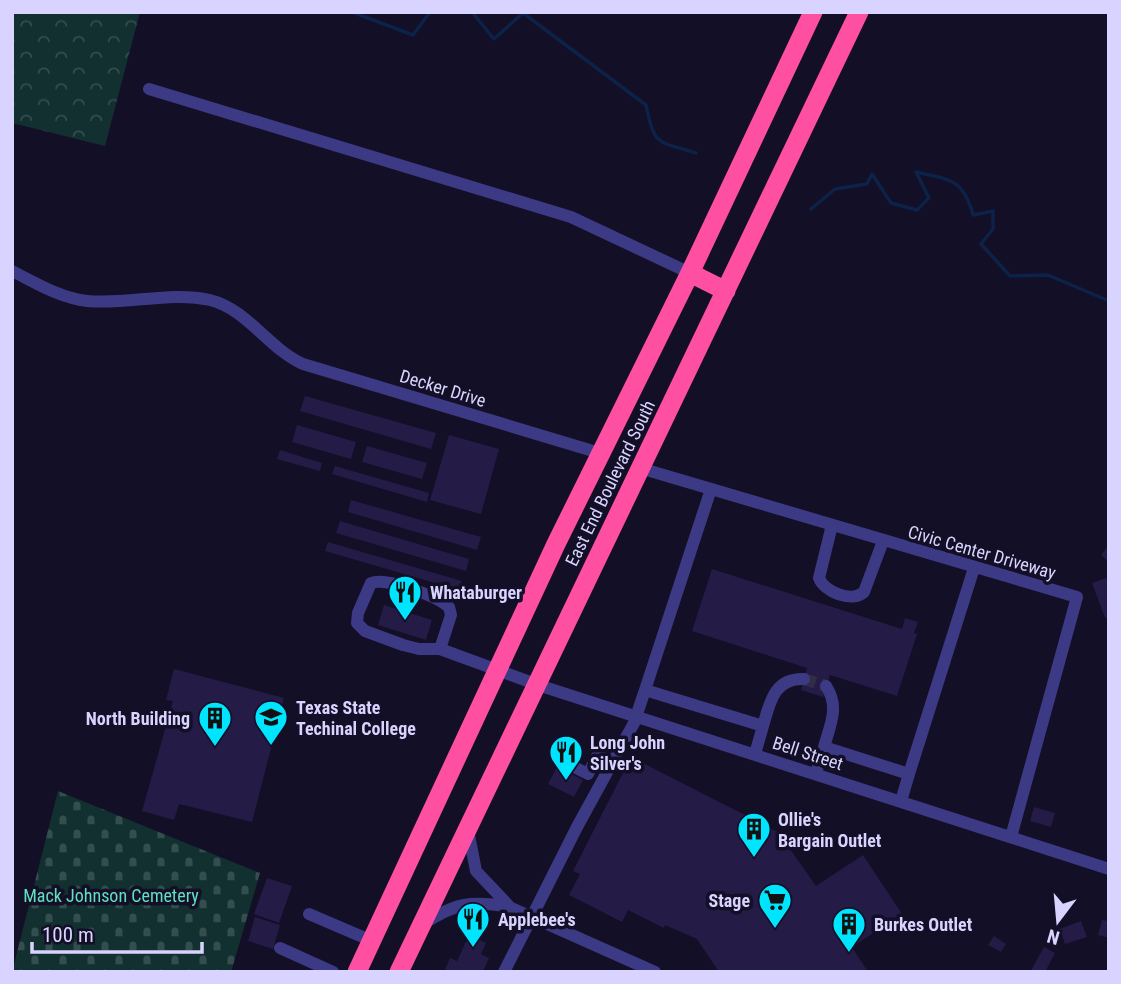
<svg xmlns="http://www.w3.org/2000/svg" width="1121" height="984" font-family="'Roboto Condensed',sans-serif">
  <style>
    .forest { fill: url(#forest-crowns) }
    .cemetery { fill: url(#cemetery-stones) }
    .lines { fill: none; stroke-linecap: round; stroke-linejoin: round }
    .stream { stroke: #0c2248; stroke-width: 3.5 }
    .building { fill: #241b47 }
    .minor-tunnel { stroke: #312d47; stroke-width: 12; stroke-dasharray: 12 6; stroke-linecap: butt }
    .minor { stroke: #3d3a85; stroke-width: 12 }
    .highway { stroke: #ff4fa3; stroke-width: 19 }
    .labels { text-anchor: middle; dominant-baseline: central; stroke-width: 7; stroke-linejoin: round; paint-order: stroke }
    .street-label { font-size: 18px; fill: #d9d4ff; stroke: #130f26 }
    .poi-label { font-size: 18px; font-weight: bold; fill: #d9d4ff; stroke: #130f26; text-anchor: start }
    .park-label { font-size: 18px; fill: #5fe0c0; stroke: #130f26 }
  </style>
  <defs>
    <pattern id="forest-crowns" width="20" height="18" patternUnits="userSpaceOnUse" patternTransform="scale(1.75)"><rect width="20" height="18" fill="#12302f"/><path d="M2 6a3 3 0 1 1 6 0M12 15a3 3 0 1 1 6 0" fill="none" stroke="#344d4e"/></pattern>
    <pattern id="cemetery-stones" width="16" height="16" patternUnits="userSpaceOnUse" patternTransform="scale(1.75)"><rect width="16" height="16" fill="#12302f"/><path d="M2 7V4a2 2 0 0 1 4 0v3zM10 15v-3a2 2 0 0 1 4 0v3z" fill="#344d4e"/></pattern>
  </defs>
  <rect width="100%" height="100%" fill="#130f26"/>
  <!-- forest -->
  <path class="forest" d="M12 12H140L105 146 12 123Z"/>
  <!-- cemetery -->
  <path class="cemetery" d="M58 791 260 873 231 972H12Z"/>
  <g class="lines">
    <!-- stream -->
    <path class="stream" d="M352 12 413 35 430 12
      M472 12 494 39 523 13 646 105C654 147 658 141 696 153
      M811 209 835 189 867 184 872 174 891 203 917 210 929 198 916 172C950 180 963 178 973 215L993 211V229L981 244 1010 276 1048 275 1109 301"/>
  </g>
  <!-- building -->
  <path class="building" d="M305 396 436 433 431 449 300 411Z
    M297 425 356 442 351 459 292 442Z
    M449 435 499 449 481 514 430 500Z
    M367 446 427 463 422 479 362 462Z
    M280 450 322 463 320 471 277 459Z
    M335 466 429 493 427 502 332 474Z
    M351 500 481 537 477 550 348 512Z
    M340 521 469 559 466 571 336 533Z
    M328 542 462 581 459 590 325 551Z
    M1109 545V562L1101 555Z
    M712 569 902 629 905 618 918 622 914 633 917 634 897 696 830 675 823 697 801 690 807 668 692 631Z
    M1106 578 1109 585V617L1105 618 1092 583Z
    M384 605 432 620 426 640 378 625Z
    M174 669 284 698 252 822 179 804 174 820 142 811 173 701 166 700Z
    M631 757 778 832 816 886 863 855 902 914 852 947 868 972H719L697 939 665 925 664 928 628 910 622 922 569 895 580 874 573 871Z
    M557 767 583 780 574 797 548 784Z
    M1034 807 1055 813 1051 827 1030 821Z
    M267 878 292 886 279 923 254 914Z
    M255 917 280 925 273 949 248 941Z
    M1102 920 1109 921V938L1098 935Z
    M1081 921 1087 937 1065 944 1060 929Z
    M469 935 486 943 481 954 489 958 483 972H444L450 958 457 961Z
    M994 936 1006 944 1001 952 988 945Z
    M1044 947 1055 953 1045 972H1030Z"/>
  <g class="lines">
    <!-- minor-tunnel -->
    <path class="minor-tunnel" d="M804 679 826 686"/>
    <!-- minor -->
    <path class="minor" d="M149 89 571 217 690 273
      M12 271C36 283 60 298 87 301 128 305 170 291 210 300 247 309 269 349 303 364L603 454
      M640 468 1077 597 1011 837
      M832 525 819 578C824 592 852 603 864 592L883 541
      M440 649 451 615 449 607C436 596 387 577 371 583L358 613 357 623 365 631 403 645 419 649H440L538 685 1109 869
      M645 690 711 489
      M763 726C770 702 774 678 804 679
      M824 747C830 725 840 707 826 686
      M562 761 588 774 602 746
      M816 773 824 747 909 774 901 801
      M909 774 974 568
      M468 830 476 871 509 906
      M309 914 372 941
      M423 924C455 903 472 900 509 907L655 972
      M280 948 333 972
      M504 972 577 827 634 723 645 690 763 726 755 754"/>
    <!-- highway -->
    <path class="highway" d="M690 273 726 291
      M357 972 556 544 690 273 813 12
      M399 972 859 12"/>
  </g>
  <!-- icons -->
  <defs>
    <symbol id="restaurant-pin" viewBox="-11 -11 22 30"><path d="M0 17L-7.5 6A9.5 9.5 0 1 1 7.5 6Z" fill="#00e5ff" stroke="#130f26"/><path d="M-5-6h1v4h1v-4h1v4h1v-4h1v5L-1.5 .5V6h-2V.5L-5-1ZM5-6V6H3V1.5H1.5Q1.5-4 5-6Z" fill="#111"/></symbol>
    <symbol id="university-pin" viewBox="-11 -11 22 30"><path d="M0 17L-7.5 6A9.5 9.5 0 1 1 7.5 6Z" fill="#00e5ff" stroke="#130f26"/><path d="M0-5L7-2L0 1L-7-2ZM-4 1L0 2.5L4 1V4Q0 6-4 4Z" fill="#111"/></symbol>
    <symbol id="building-pin" viewBox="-11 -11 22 30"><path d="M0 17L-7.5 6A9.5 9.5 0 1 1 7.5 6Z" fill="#00e5ff" stroke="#130f26"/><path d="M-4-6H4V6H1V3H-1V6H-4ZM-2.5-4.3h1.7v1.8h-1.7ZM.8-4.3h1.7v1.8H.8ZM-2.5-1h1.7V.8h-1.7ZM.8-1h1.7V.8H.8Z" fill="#111"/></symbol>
    <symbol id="supermarket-pin" viewBox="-11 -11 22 30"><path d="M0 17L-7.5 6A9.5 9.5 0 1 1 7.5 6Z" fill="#00e5ff" stroke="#130f26"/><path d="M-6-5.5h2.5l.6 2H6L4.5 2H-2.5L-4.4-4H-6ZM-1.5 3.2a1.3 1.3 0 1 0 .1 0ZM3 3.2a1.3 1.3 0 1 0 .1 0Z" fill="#111"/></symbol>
  </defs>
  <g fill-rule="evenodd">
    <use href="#restaurant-pin" x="386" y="573" width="38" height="52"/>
    <use href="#university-pin" x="252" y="698" width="38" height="52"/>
    <use href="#building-pin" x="196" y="699" width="38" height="52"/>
    <use href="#restaurant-pin" x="547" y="733" width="38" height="52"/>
    <use href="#building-pin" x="735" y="810" width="38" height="52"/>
    <use href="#supermarket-pin" x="756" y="881" width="38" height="52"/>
    <use href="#restaurant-pin" x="454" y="900" width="38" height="52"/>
    <use href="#building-pin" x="830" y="905" width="38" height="52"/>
  </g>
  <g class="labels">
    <!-- street labels -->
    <g class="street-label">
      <text transform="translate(443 388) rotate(17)">Decker Drive</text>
      <text transform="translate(610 483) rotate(-64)">East End Boulevard South</text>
      <text transform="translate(982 552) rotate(16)">Civic Center Driveway</text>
      <text transform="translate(808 753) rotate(18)">Bell Street</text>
    </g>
    <!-- poi labels -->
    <g class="poi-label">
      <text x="430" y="592">Whataburger</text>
      <text x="296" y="707">Texas State<tspan x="296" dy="21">Techinal College</tspan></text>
      <text x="190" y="718" text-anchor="end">North Building</text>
      <text x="590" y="742">Long John<tspan x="590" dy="21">Silver's</tspan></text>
      <text x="778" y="819">Ollie's<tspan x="778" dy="21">Bargain Outlet</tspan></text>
      <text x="750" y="900" text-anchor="end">Stage</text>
      <text x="498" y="919">Applebee's</text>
      <text x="874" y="924">Burkes Outlet</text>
    </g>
    <!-- park labels -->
    <g class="park-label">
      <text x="111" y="895">Mack Johnson Cemetery</text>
    </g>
  </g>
  <!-- border -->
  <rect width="1121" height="984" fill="none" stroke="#d9d4ff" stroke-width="28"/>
  <!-- north arrow -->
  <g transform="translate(1058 921) rotate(196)" stroke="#130f26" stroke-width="5" paint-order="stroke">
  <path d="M0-5L12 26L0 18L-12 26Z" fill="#d9d4ff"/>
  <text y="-10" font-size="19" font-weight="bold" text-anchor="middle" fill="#d9d4ff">N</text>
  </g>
  <!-- scale -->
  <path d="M32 942v10h170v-10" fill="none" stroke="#d9d4ff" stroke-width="3.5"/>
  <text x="42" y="942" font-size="21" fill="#d9d4ff" stroke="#130f26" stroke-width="5" paint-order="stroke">100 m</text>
</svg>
